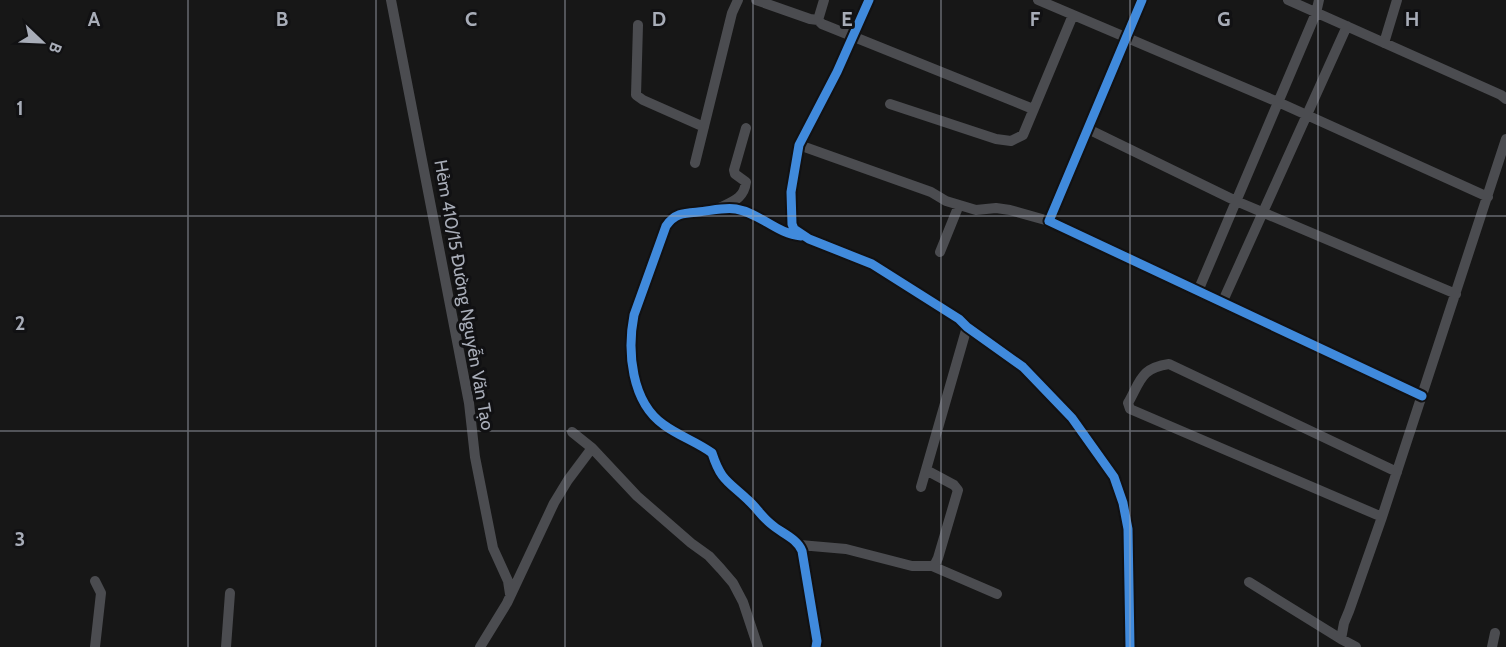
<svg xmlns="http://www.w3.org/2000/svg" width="1506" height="647" font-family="Cabin,sans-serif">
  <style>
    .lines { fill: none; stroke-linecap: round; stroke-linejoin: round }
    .minor { stroke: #4b4c50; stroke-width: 10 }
    .cycleway-casing { stroke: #111113; stroke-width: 13 }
    .cycleway { stroke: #408adc; stroke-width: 9 }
    .grid { fill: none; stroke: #a8adb8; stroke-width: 1.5; stroke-opacity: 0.55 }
    .labels { text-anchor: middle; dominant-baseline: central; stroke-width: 6; stroke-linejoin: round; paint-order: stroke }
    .street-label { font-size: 18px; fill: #a8adb8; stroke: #111113 }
    .grid-label { font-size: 20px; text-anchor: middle; font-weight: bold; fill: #a8adb8; stroke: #111113; stroke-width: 6; stroke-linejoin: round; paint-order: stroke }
  </style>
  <rect width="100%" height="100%" fill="#171717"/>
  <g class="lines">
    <!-- minor -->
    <path class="minor" d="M391 0 469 403 475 457 493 548 508 581 510 594
      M756 0 810 19 818 20 822 24 1033 109
      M869 0 837 72 799 145 791 192 792 224 794 229 809 239 872 264 959 319 967 327 1023 367 1072 418 1114 477 1123 503 1128 529 1130 647
      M1038 0 1278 102 1488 197
      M1142 0 1049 221 1422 396
      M1288 0 1501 95 1506 99
      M818 20 824 0
      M638 25 636 95 643 100 704 127
      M1384 43 1397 0
      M890 104 996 139 1011 141 1023 135 1073 15
      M1088 129 1236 201 1456 294
      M799 145 931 192 946 201 976 210 996 208 1010 210 1049 221
      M695 163 732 13 738 0
      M721 207C734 201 744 198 746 182L735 174 734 170 746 128
      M801 236C777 234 760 213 736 209 724 207 710 211 698 212 683 213 675 213 666 226L634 315C627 351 631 402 664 425 679 436 697 442 712 453 721 481 728 481 748 500 756 507 762 517 771 524 781 533 797 538 802 551L817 641 816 647
      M940 252 959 205
      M1198 291 1316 13 1319 0
      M1222 303 1347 26
      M572 432 592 448 637 496 691 543 709 556 721 569 733 583 743 602 758 647
      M921 487 967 327
      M1382 517 1130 409 1128 403C1141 380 1141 368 1169 364L1397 472
      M800 545 846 549 912 566H932L935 564 938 558 958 490 954 485 926 470
      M932 566 997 594
      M1249 582 1341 639
      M95 647 101 593 95 581
      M226 647 230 593
      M480 647 507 603 554 503 568 480 592 448
      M1356 647 1341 639 1344 623 1349 611 1382 517 1506 139
      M1492 647 1495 633"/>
    <defs>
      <path id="cycleway" d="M869 0 837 72 799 145 791 192 792 224 794 229 809 239 872 264 959 319 967 327 1023 367 1072 418 1114 477 1123 503 1128 529 1130 647
        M1142 0 1049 221 1422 396
        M801 236C777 234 760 213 736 209 724 207 710 211 698 212 684 213 675 213 666 226L634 315C627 351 631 402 664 425 679 436 697 442 712 453 721 481 728 481 748 500 756 507 762 517 771 524 781 533 797 538 802 551L817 641 816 647"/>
    </defs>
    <!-- cycleway casing -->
    <use href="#cycleway" class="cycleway-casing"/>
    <!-- cycleway -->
    <use href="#cycleway" class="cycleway"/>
  </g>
  <!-- grid -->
  <path class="grid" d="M188 0V647M376 0V647M565 0V647M753 0V647M941 0V647M1130 0V647M1318 0V647M0 216H1506M0 431H1506"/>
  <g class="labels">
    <!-- street labels -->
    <g class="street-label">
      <text transform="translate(464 295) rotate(80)">Hẻm 410/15 Đường Nguyễn Văn Tạo</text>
    </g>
  </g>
  <g class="grid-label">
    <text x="94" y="26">A</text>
    <text x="282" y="26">B</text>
    <text x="471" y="26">C</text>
    <text x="659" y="26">D</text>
    <text x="847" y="26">E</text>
    <text x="1035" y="26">F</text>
    <text x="1224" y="26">G</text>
    <text x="1412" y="26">H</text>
    <text x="20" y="115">1</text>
    <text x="20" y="330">2</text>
    <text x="20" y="546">3</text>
  </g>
  <!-- north arrow -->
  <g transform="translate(42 42) rotate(113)" stroke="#111113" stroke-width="4.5" paint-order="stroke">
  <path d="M0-4.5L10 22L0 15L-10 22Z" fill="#a8adb8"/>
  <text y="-9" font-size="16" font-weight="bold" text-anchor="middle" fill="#a8adb8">B</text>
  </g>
</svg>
